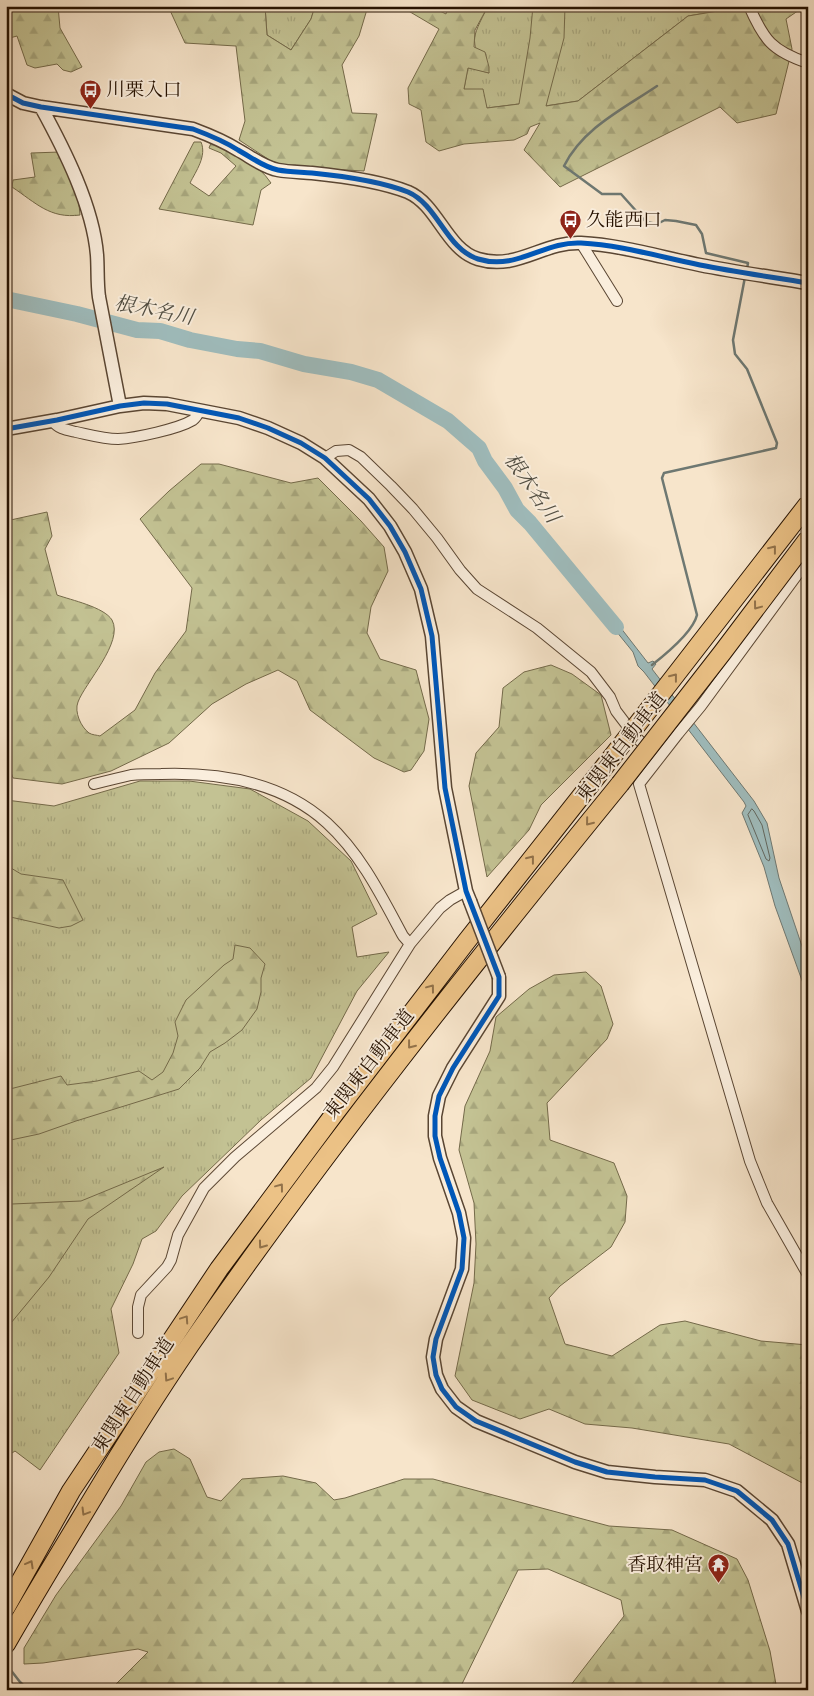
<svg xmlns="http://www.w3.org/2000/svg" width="814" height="1696" font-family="'IM FELL Double Pica','Noto Serif JP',serif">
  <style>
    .grass { fill: url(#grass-tufts); stroke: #746a4a }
    .forest { fill: url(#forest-firs); stroke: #746a4a }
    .water { fill: #9fbdbe; stroke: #6e7872 }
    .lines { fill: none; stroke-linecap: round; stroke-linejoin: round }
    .shore { stroke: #62675f; stroke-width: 1 }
    .stream { stroke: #6e7872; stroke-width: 2.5 }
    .river { stroke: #9fbdbe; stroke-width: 16 }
    .minor-casing { stroke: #5a4633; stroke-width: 12 }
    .tertiary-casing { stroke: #5a4633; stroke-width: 15 }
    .motorway-casing { stroke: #251100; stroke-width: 20 }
    .minor { stroke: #faeedd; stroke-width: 10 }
    .tertiary { stroke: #faeedd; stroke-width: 12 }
    .motorway { stroke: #ecc286; stroke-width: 18 }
    .tertiary-bridge-casing { stroke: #5a4633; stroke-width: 15; stroke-linecap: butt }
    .motorway-bridge-casing { stroke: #251100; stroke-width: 20; stroke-linecap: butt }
    .tertiary-bridge { stroke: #faeedd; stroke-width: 12 }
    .motorway-bridge { stroke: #ecc286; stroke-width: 18 }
    .cycleway-casing { stroke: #faeedd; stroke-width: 8 }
    .cycleway { stroke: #0057b8; stroke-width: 5 }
    .oneway { stroke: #92724a }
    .labels { text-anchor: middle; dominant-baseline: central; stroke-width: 4; stroke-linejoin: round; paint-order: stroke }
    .poi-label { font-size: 19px; fill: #251100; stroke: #faeedd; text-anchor: start }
    .street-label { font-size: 19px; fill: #251100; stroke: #faeedd }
    .water-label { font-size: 20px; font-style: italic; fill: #504d42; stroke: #faeedd }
  </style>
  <defs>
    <pattern id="grass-tufts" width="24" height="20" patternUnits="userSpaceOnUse" patternTransform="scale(1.25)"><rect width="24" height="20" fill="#c3c293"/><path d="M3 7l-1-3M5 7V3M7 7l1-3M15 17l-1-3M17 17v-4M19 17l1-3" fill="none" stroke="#a7a67d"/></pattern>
    <pattern id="forest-firs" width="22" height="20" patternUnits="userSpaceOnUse" patternTransform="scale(1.25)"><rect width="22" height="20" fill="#c3c293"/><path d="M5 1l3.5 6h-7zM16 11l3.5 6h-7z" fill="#a7a67d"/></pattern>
  </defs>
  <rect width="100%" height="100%" fill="#f7e5cb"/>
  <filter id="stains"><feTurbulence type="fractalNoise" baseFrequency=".004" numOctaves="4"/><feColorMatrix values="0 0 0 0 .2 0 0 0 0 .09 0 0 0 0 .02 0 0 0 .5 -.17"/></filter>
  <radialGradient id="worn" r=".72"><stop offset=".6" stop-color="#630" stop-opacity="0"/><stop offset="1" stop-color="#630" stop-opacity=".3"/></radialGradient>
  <!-- grass -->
  <path class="grass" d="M265 6H315L311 19 291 50 267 35Z
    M474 6H720L718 11 688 16 578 101 545 106 519 104 487 108 464 89 468 67 489 73C472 44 469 43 485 12Z
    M140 781H189L250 789 308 821 351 861 377 914 352 927 357 957 389 952 357 991 311 1078 261 1120 182 1196 156 1231 142 1239 133 1264 111 1309 119 1353 40 1470 15 1451 6 1457V800L54 806Z"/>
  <!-- forest -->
  <path class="forest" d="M6 6H58L60 28 82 67 71 72 63 70 57 64 35 68 27 65 17 36 6 39Z
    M168 6H212L215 8 216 6H265L267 35 291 50 311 19 315 6H368L359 36 342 65 352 113 377 114 364 171 289 167 271 161 239 140 245 121 236 46 185 43Z
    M400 6H430L446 14 448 6H488L475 30 474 47 485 52 489 67V73L468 68 464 89H483L487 108 519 104 530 38 533 6H565L564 38 546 106 578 101 688 16 718 11 720 6H805L786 19 792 49 776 114 737 123 720 107 560 187 524 150 540 123 530 127 527 134 514 140 464 144 439 151 426 142 421 110 409 104 408 88 439 29Z
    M194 142H201C207 156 196 171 190 183L209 196 236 166 221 153 209 148 211 143C233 151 258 163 271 183L261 190 253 225 159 209Z
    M60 152 78 194 80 215C50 219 36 203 12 187L13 180 35 177 31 153Z
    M201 464H219L291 483 318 478 361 521 384 547 388 571 371 607 367 633 380 659 416 670 429 719 424 751 411 770 404 772 374 758 310 710 297 681 278 670 246 684 212 704 169 743 111 771 62 784 13 778 6 758V521L47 512 52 536 45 549 57 595C71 600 104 607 112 620 124 642 85 683 78 702 74 712 81 727 89 733 92 735 97 735 100 736L135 710 155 673 186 631 192 588 140 519 169 491Z
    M551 665 572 674 601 695 611 735 541 805 529 830 487 877 469 786 476 753 499 727 503 688 524 672Z
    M6 865 21 874 63 880 83 920 71 926 59 928 6 916Z
    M235 945 250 948 265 964 261 978V992L257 1009 242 1030 225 1043 210 1052 200 1068 179 1089 76 1121 39 1134 6 1141V1090L61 1076 67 1085 97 1081 139 1071 152 1080 163 1072 173 1053 178 1036 175 1022 186 1000 224 965 233 959Z
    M586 972 601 986 613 1024 607 1039 547 1103 550 1140 614 1163 627 1196 625 1222 611 1247 560 1286 549 1298 565 1344 612 1356 660 1325 685 1321 761 1341 808 1345V1486L729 1444 632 1428 585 1424 549 1409 520 1419 472 1400 455 1376 474 1283 476 1244 474 1203 459 1150 465 1106 490 1051 496 1017 529 989 554 975Z
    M164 1167 88 1219 49 1277 6 1329V1206L12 1204 81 1201Z
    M174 1449 190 1459 207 1497 221 1501 242 1479 283 1476 316 1483 334 1500 345 1498 404 1479H433L609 1526 672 1530 737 1559 748 1580 770 1651 777 1690H567L624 1616 621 1600 548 1569 518 1570 459 1690H110L148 1652 138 1649 43 1663 24 1664V1648L56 1595 121 1506 146 1462 159 1452Z"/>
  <!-- water -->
  <path class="water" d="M599 610 610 614 648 663 653 661 656 664 652 669 754 801 767 823 779 878 808 964V997L775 906 764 867 742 813 746 806 744 802 644 672 638 666 633 652Z"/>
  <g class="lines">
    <!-- shore -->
    <path class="shore" d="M752 809 754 811 762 825 770 858 769 861 766 859 748 815Z"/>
    <!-- stream -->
    <path class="stream" d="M657 86C623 109 583 128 564 166L602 194H621L646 222 657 224 665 220 676 221 696 225 702 234 706 253 748 263 747 269
      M652 665C666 654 693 632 697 615L662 478 664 473 776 448 777 443 747 369 735 354 733 340 745 277
      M6 1664 20 1682 28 1690"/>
    <!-- river -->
    <path class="river" d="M6 299 77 314 137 330 160 331 190 340 237 349 260 351 304 364 351 372 378 380 448 421 479 448 485 461 505 488 517 510 530 523 616 627"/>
    <defs>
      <path id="minor" d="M749 6C764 40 772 51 808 63
        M581 243 617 301
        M53 421C58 429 67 430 76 432 90 435 104 439 118 439 136 438 178 429 193 420 197 417 198 414 200 410
        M325 458 336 451 349 450 361 457 391 486 413 509 437 538 460 570 477 589 537 628 591 672 610 697 616 711 635 736 650 751
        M808 560 701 706 678 734 639 784 750 1161 767 1203 808 1275
        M94 784C106 781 118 778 131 775 141 774 151 774 161 774 220 772 282 782 327 823 361 854 382 897 403 936L410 944
        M138 1333V1307L141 1295 167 1267 171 1260 178 1235 204 1188 235 1157 316 1088 333 1067 410 944 440 908 450 900 466 891"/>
      <path id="tertiary" d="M6 94 23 103 41 107 193 129C209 135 224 141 238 150 251 157 263 167 278 170 289 172 301 172 312 173 342 176 380 181 408 192 438 205 446 249 478 259 517 271 544 241 581 243 621 245 660 257 700 265 735 272 772 277 808 283
        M41 107C64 149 93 206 97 255 98 269 97 283 99 297L120 406
        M6 429 57 420 120 406 144 403 167 404 239 418 268 428 301 443 325 458 369 499 390 526 405 552 421 589 432 636 445 788 466 891 470 901
        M499 977V996L453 1068 439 1096 435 1116V1136L440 1158 459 1213 464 1238 462 1269 436 1339 433 1357 436 1375 442 1389 456 1407 476 1421 575 1462 607 1472 655 1477 705 1480 737 1491 772 1520 788 1544 808 1611"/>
      <path id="motorway" d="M6 1607 71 1491 219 1269 335 1113 466 942 612 757
        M6 1644C34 1595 64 1546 93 1498 124 1446 156 1395 190 1345 324 1151 471 967 620 784"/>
    </defs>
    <!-- minor casing -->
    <use href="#minor" class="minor-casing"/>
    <!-- tertiary casing -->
    <use href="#tertiary" class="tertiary-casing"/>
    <!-- motorway casing -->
    <use href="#motorway" class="motorway-casing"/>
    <!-- minor -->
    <use href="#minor" class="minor"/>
    <!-- tertiary -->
    <use href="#tertiary" class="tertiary"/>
    <!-- motorway -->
    <use href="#motorway" class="motorway"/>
    <defs>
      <path id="tertiary-bridge" d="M470 901 499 977"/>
      <path id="motorway-bridge" d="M612 757 808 504
        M620 784 722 653 808 539"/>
    </defs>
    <!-- tertiary-bridge casing -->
    <use href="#tertiary-bridge" class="tertiary-bridge-casing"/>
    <!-- motorway-bridge casing -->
    <use href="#motorway-bridge" class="motorway-bridge-casing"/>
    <!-- tertiary-bridge -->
    <use href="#tertiary-bridge" class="tertiary-bridge"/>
    <!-- motorway-bridge -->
    <use href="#motorway-bridge" class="motorway-bridge"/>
    <defs>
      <path id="cycleway" d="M6 94 23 103 41 107 193 129C209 135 224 141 238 150 251 157 263 167 278 170 289 172 301 172 312 173 342 176 380 181 408 192 438 205 446 249 478 259 517 271 544 241 581 243 621 245 660 257 700 265 735 272 772 277 808 283
        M6 429 57 420 120 406 144 403 167 404 239 418 268 428 301 443 325 458 369 499 390 526 405 552 421 589 432 636 445 788 466 891 499 977V996L453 1068 439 1096 435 1116V1136L440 1158 459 1213 464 1238 462 1269 436 1339 433 1357 436 1375 442 1389 456 1407 476 1421 575 1462 607 1472 655 1477 705 1480 737 1491 772 1520 788 1544 808 1611"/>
    </defs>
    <!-- cycleway casing -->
    <use href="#cycleway" class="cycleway-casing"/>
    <!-- cycleway -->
    <use href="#cycleway" class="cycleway"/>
  </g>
  <!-- one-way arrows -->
  <defs><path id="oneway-chevron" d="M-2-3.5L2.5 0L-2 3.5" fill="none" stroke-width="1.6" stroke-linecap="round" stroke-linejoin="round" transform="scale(1.25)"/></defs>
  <g class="oneway">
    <use href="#oneway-chevron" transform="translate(773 549) rotate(-52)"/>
    <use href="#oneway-chevron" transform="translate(757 606) rotate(127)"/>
    <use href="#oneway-chevron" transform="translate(674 677) rotate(-52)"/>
    <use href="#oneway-chevron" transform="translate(589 822) rotate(129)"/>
    <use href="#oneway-chevron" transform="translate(531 859) rotate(-52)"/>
    <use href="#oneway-chevron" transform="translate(431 988) rotate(-53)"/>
    <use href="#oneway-chevron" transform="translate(411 1045) rotate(128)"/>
    <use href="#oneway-chevron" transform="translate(280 1187) rotate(-53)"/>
    <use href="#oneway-chevron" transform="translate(262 1245) rotate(126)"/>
    <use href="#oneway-chevron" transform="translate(185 1319) rotate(-56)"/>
    <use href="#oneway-chevron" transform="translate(168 1378) rotate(124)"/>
    <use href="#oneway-chevron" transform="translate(85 1512) rotate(121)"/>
    <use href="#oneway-chevron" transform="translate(30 1564) rotate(-61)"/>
  </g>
  <!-- icons -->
  <defs>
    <symbol id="bus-pin" viewBox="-11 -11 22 30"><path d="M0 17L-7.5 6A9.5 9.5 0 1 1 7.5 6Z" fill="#8f2418" stroke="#faeedd"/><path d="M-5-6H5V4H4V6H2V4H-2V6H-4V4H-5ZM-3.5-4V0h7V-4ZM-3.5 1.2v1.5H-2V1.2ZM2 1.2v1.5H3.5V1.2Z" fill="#fff"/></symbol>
    <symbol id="temple-pin" viewBox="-11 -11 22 30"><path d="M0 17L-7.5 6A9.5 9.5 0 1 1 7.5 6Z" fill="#8f2418" stroke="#faeedd"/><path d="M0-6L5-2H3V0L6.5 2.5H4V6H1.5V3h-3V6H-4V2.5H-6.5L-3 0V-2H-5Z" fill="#fff"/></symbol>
  </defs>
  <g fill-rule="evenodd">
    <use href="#bus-pin" x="78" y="78" width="25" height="34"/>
    <use href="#bus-pin" x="558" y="208" width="25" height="34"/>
    <use href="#temple-pin" x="706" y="1552" width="25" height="34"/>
  </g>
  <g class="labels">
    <!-- poi labels -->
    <g class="poi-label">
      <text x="106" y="90">川栗入口</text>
      <text x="586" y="220">久能西口</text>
      <text x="703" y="1565" text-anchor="end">香取神宮</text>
    </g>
    <!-- street labels -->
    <g class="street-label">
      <text transform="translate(621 747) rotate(-52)">東関東自動車道</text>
      <text transform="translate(369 1064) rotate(-52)">東関東自動車道</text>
      <text transform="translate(133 1395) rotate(-57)">東関東自動車道</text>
    </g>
    <!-- water labels -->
    <g class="water-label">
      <text transform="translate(154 310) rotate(11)">根木名川</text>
      <text transform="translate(532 488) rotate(55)">根木名川</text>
    </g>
  </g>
  <!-- margin -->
  <rect width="814" height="1696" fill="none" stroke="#f7e5cb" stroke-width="25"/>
  <rect x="8" y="8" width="799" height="1681" fill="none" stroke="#251100" stroke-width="2.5"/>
  <rect x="12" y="12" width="789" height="1671" fill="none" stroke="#251100"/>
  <rect width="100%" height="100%" filter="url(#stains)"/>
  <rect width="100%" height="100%" fill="url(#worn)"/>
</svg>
